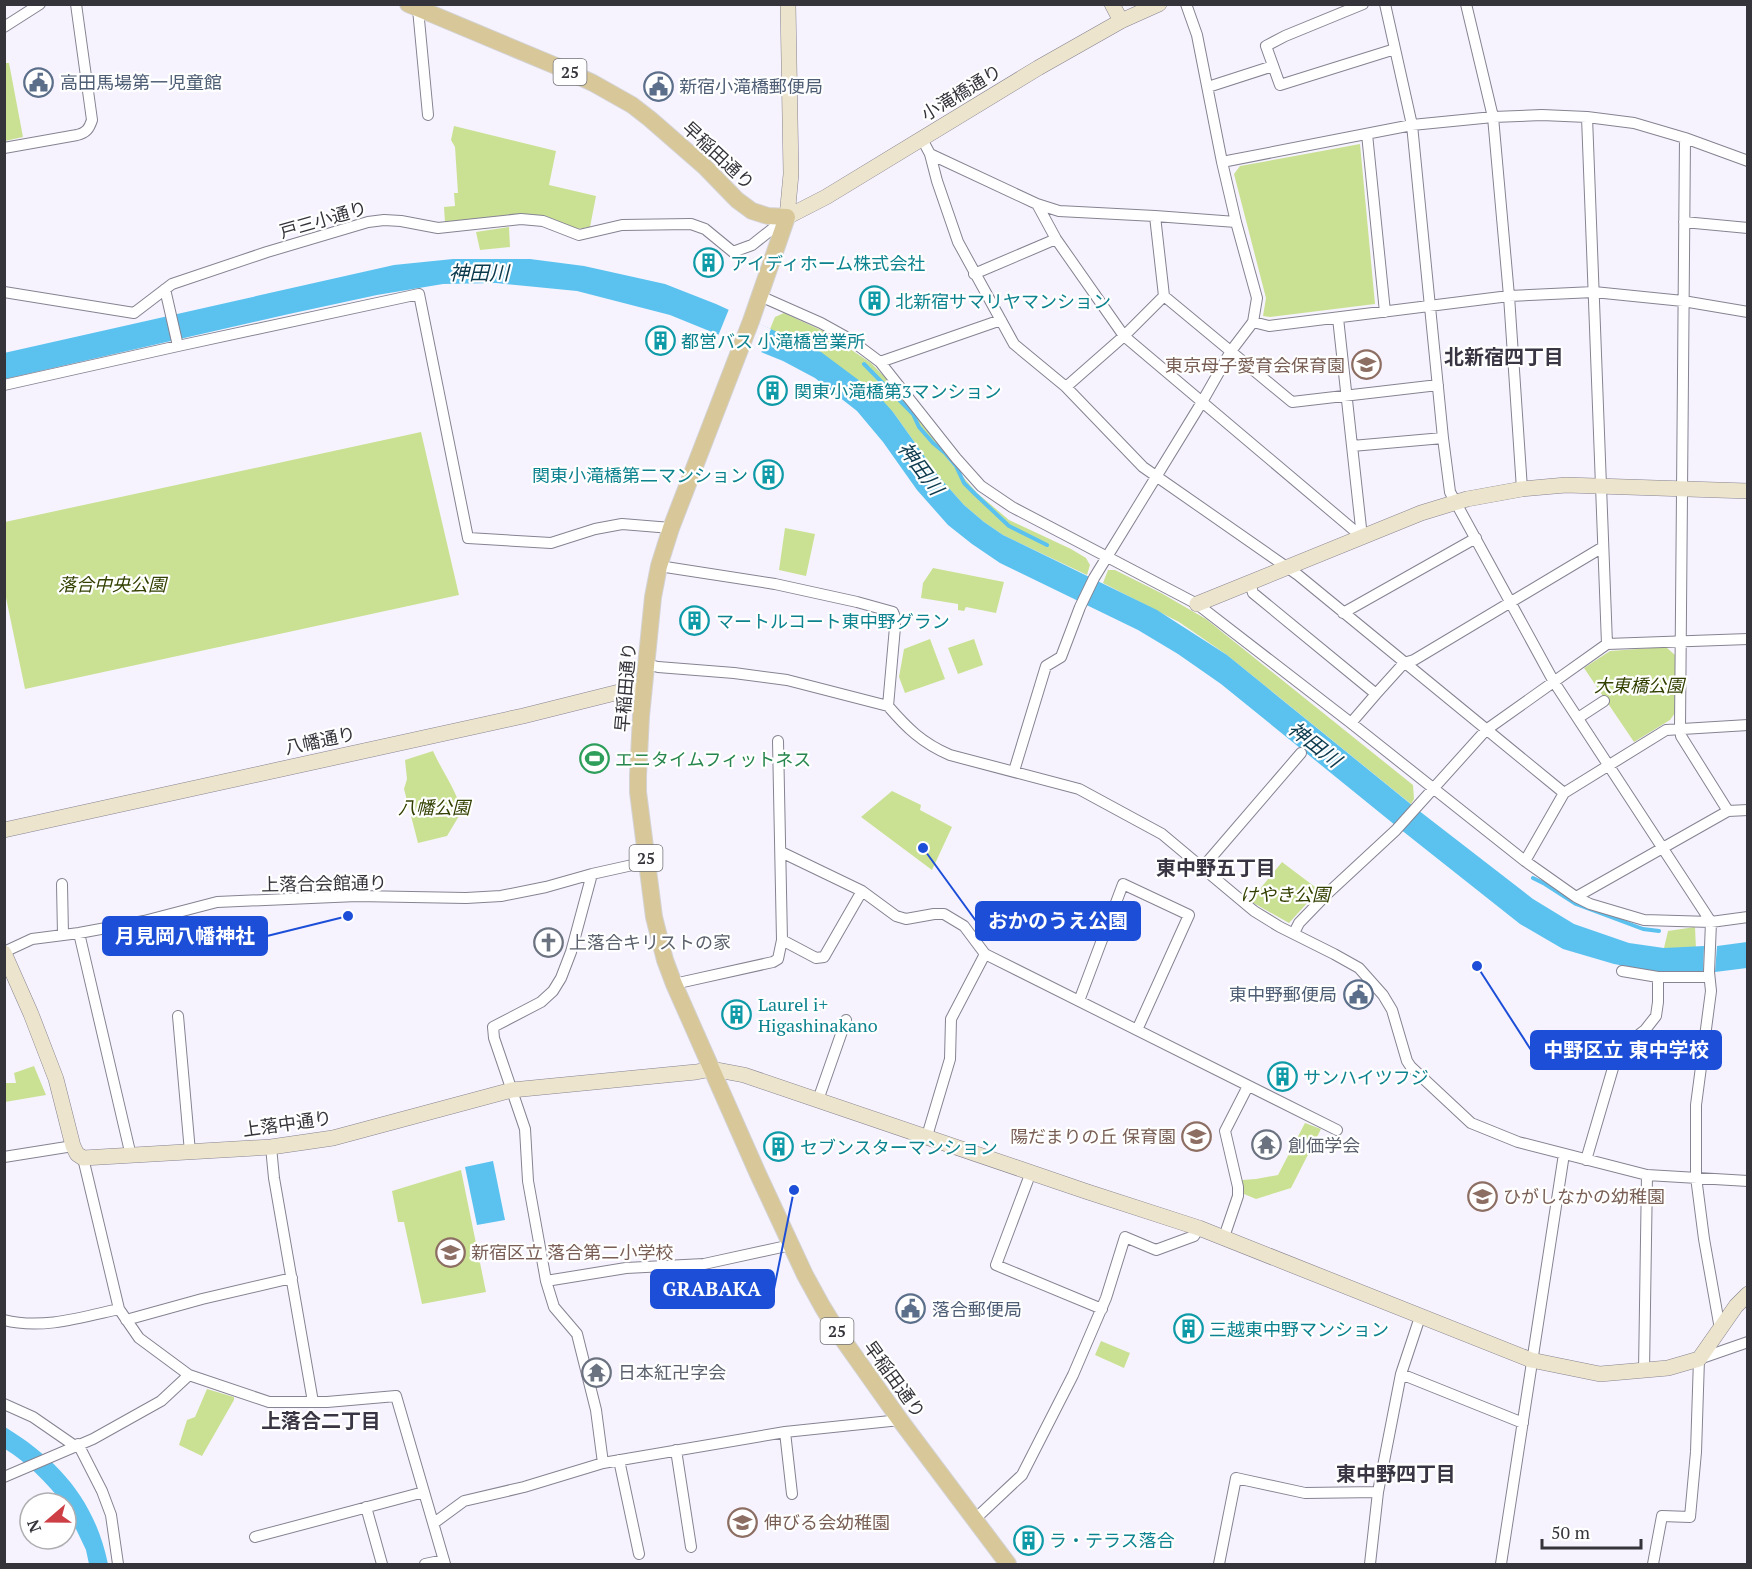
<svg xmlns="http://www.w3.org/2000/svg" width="1752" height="1569" font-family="'PT Serif','Noto Sans JP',serif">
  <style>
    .green { fill: #cae194 }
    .water { fill: #5bc2ef }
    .pier { fill: #f6f3fe }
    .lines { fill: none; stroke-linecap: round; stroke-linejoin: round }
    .stream { stroke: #5bc2ef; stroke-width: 4 }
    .street-casing { stroke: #868392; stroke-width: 12 }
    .secondary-casing { stroke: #868392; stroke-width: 16 }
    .primary-casing { stroke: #d3d2d4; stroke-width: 18 }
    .street { stroke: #fff; stroke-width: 10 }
    .secondary { stroke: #ece4cc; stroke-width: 15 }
    .primary { stroke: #d8c899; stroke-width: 16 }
    .labels { text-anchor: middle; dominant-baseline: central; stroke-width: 4.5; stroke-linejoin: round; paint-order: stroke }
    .shield { fill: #fff; stroke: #727176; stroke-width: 1.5 }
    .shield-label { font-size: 16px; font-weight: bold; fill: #36343b }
    .service-label { font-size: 18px; fill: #4e5e75; stroke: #fff; text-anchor: start }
    .street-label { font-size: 18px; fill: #36343b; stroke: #fff }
    .culture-label { font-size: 18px; fill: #0d838f; stroke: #fff; text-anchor: start }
    .education-label { font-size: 18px; fill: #785e54; stroke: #fff; text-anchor: start }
    .park-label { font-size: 18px; font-style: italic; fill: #324000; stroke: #fff }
    .leisure-label { font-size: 18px; fill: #27864d; stroke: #fff; text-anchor: start }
    .worship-label { font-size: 18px; fill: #5b616d; stroke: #fff; text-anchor: start }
    .water-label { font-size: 20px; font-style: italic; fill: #0c3a4d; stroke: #fff }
    .neighbourhood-label { font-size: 20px; font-weight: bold; fill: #393543; stroke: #fff }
    .leader { fill: none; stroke: #1d4ed8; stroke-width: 2 }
    .callout-dot { fill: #1d4ed8; stroke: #fff; stroke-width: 2 }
    .callout { fill: #1d4ed8; stroke: #1d4ed8; stroke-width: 2 }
    .callout-label { font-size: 20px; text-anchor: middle; font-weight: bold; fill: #fff }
  </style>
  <rect width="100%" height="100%" fill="#f6f3fe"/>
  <!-- green -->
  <path class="green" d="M5 63H9L23 137 5 141Z
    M454 126 556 151 549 185 596 196 590 227 577 229 526 214 445 223 444 207 455 206 454 193H458L455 147 451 140Z
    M1360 144 1375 304 1270 317 1263 316 1266 298 1234 174 1240 166Z
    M509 227 510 247 480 250 476 232Z
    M784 313 823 331 871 363 906 399 950 462 977 493 1009 520 1071 549 1086 558 1090 565 1087 575 1003 535 984 522 964 505 940 478 893 412 770 329 775 317Z
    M421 432 459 595 25 689 5 593V522Z
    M785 528 815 534 806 576 779 570Z
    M933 568 1004 582 996 613 966 607 964 611 958 610V604L921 598 923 583Z
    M1108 570H1115L1161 593 1206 619 1413 785 1414 799 1411 804 1227 655 1179 622 1103 583Z
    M930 639 945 679 905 693 899 677 904 649Z
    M974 639 983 665 958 674 948 648Z
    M1666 647 1675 655V713L1670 720 1634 742 1584 668 1610 651Z
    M433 751C442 771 456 790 462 811L447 836 418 843 404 789 407 779 405 760Z
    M892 791 921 805 920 810 952 827 932 870 861 817Z
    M1282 862 1319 890 1289 923 1250 901Z
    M1695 927 1696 949 1664 948 1668 931Z
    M34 1066 46 1095 5 1102V1083H16L14 1073Z
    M1305 1123 1321 1129 1291 1188 1256 1199 1244 1194 1242 1180 1256 1179 1278 1175Z
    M461 1170 486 1292 422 1304 404 1222H398L392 1191Z
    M1101 1341 1130 1353 1124 1368 1095 1355Z
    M207 1389 234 1397V1400L202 1456 179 1445 187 1420 195 1417Z"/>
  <!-- water -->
  <path class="water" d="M453 259H530L584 266 665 284 716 304 821 352 876 393 893 412 940 478 964 505 984 522 1003 535 1157 610 1227 655 1418 810 1533 899 1574 924 1629 943 1664 948 1704 946 1703 973 1656 972 1614 964 1563 949 1520 924 1395 825 1221 684 1178 654 1138 630 1000 563 972 544 948 525 917 490 883 442 857 411 815 378 783 361 670 315 577 291 496 283 443 284 377 295 289 314 5 379 4 353 394 265Z
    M1747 942V968L1715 972 1717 946Z
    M493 1161 505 1220 477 1225 465 1167Z
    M5 1427C59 1460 95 1501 108 1564H89L86 1550 66 1508V1503H63C46 1482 28 1463 5 1449Z"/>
  <!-- pier -->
  <path class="pier" d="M729 309 771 329 761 353 718 336Z"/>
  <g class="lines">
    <!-- stream -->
    <path class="stream" d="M864 364 913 414 919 427 933 443 945 453 956 466 964 483 975 494 1009 526 1047 545
      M1533 878 1545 884 1576 904 1643 929 1659 931"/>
    <defs>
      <path id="street" d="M1186 4 1197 35 1222 162 1236 222
        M1363 4 1285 36 1266 46 1280 85 1395 49
        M1385 4 1412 125 1443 438 1450 492 1554 682 1711 922 1709 972 1711 991 1696 1105V1177L1704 1239 1720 1329
        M1466 4 1493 117 1509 296 1522 489
        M418 9 428 115
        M4 27 40 4
        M1208 87 1273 66
        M1587 117 1607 644
        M1367 134 1385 312
        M1685 138 1680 728 1681 736 1728 811
        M922 139 930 154 937 181 958 242 1014 344 1066 387 1124 336 1164 296 1155 216 1236 222 1257 298 1253 322 1231 351 1202 402 1094 578 1080 607 1061 657 1046 666 1014 771
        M4 148 77 135C86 133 89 129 92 120L76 4
        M930 154 1037 204 1056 239 1124 336 1362 537
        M1222 162 1412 125 1493 117 1542 115 1587 117 1634 123 1685 138 1748 161
        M1037 204 1059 211 1155 216
        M1684 222 1748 228
        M974 274 1056 239
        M165 289 178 346
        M4 292 134 313 172 284 267 252 368 222 384 220 401 221 438 228 521 219 543 221 579 235 622 225 691 224 705 229 733 252 752 245 786 218
        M760 296 821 323 848 338 880 362 956 458 981 486 1012 507 1197 604 1351 723 1525 861 1576 897 1590 904 1644 920 1711 922 1748 917
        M1164 296 1292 402 1438 385
        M1338 318 1362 537
        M1253 322 1269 326 1509 296 1594 292 1683 301 1748 312
        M880 362 1001 320
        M4 385 178 346 419 294 468 538 551 543 595 529 622 524 671 528
        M1066 387 1143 467 1298 575 1564 793
        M1352 446 1443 438
        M659 566 775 584 857 602 893 612 895 617V627L888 706C907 728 922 743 950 755L1079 789 1162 834 1254 911 1280 927 1334 954 1359 968 1383 995 1392 1010 1407 1061 1411 1067 1471 1123 1518 1142 1647 1175 1748 1181
        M1250 583 1253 593 1376 694
        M1343 613 1476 538
        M646 664 658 667 734 673 787 680 888 706
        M1578 718 1604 701
        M1351 723 1376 694 1404 663 1414 660 1603 547
        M781 852 862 891 896 916 906 919 934 914H944L964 926 985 954 1337 1130
        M1525 861 1564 793 1666 730 1748 725
        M1203 867 1301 753
        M592 874 571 952 561 978 553 991 541 1002 493 1027 494 1038 525 1129 528 1181 546 1281 554 1307 577 1334 596 1410 603 1463
        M62 884 63 935
        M1576 897 1728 811 1748 810
        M79 933 131 1156
        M1294 933 1299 923 1328 893 1396 830 1486 730 1607 644 1748 639
        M782 940 816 958 824 957 862 891
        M4 952 32 939 79 933 144 921 217 902 357 896 466 898 501 896 546 887 592 874 646 862
        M1622 971 1658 977H1709
        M674 984 773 962 778 959 782 940 778 741
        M1079 1001 1123 884 1189 915 1137 1030
        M178 1016 190 1152
        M818 1100 846 1020
        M927 1136 950 1059 951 1019 985 954
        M271 1147 274 1178 313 1402
        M4 1157 73 1146
        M83 1158 119 1309 139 1338 189 1375 269 1402H327L396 1396 445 1564
        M1586 1160 1618 1051 1645 1030 1656 1016 1658 1002V977
        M1031 1172 996 1265 1102 1309
        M1224 1237 1238 1196V1187L1225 1131 1248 1086
        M546 1281 626 1268 704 1264 791 1245
        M4 1320C42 1330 83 1317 119 1309
        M126 1320 202 1299 292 1278
        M1644 1371 1647 1175
        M1401 1374 1523 1423
        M4 1404 33 1417 75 1446
        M78 1444 102 1491 111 1515 118 1564
        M676 1450 691 1547
        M619 1460 639 1554
        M4 1477 93 1439 161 1401 189 1375
        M792 1494 785 1432 900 1420
        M366 1507 382 1564
        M975 1519 1022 1475 1073 1375 1106 1298 1125 1237 1156 1250 1194 1236 1199 1228
        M434 1523 464 1501 524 1487 603 1463 785 1432
        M255 1537 424 1492
        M425 1564 444 1560
        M1219 1564 1236 1478 1305 1493 1378 1492
        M1370 1564 1378 1492 1401 1374 1420 1317
        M1501 1564 1564 1154
        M1653 1564 1662 1516 1690 1517 1696 1452 1699 1359 1748 1342"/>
      <path id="secondary" d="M1112 4 1121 21
        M787 217 826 197 1038 68 1121 21 1159 4
        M787 217 791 174 788 4
        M1197 604 1421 513 1467 499 1522 489 1566 485 1748 491
        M4 830 523 716 631 689 644 688
        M4 953 31 1014 56 1079 73 1146 77 1154 83 1158 271 1147 333 1138 512 1090 696 1072 712 1069 744 1075 1088 1192 1199 1228 1531 1360 1600 1374 1668 1368 1699 1359 1736 1306 1748 1294"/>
      <path id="primary" d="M408 4 556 66 593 83 632 105 650 119 705 167 737 200 752 211 768 216 787 217 751 321 671 528 659 566 653 597 641 716 638 776V792L654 917 665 960 674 984 758 1174 805 1275 822 1306 839 1334 900 1420 1008 1564"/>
    </defs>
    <!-- street casing -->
    <use href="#street" class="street-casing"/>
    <!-- secondary casing -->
    <use href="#secondary" class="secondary-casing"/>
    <!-- primary casing -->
    <use href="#primary" class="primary-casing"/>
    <!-- street -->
    <use href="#street" class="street"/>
    <!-- secondary -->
    <use href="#secondary" class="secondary"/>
    <!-- primary -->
    <use href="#primary" class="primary"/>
  </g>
  <!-- icons -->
  <defs>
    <symbol id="civic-ring" viewBox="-11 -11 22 22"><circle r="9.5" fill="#fff" stroke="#5c6f8a" stroke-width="1.5"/><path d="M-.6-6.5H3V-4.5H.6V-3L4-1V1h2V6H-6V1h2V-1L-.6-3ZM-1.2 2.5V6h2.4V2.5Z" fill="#5c6f8a"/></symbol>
    <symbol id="building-ring" viewBox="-11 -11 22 22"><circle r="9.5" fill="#fff" stroke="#0f9aa8" stroke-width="1.5"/><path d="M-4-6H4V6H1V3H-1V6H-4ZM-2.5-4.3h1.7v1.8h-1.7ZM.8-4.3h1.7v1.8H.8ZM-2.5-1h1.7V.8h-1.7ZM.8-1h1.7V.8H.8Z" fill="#0f9aa8"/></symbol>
    <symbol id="school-ring" viewBox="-11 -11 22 22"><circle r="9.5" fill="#fff" stroke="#8d6e63" stroke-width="1.5"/><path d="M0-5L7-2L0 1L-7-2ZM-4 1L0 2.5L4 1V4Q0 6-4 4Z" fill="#8d6e63"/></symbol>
    <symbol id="stadium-ring" viewBox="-11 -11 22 22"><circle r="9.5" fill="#fff" stroke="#2e9e5b" stroke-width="1.5"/><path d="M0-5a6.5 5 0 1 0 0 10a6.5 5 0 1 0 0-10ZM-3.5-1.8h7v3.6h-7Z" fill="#2e9e5b"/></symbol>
    <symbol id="church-ring" viewBox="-11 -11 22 22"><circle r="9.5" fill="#fff" stroke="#6b7280" stroke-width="1.5"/><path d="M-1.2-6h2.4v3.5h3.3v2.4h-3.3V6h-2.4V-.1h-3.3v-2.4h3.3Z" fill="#6b7280"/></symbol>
    <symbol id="temple-ring" viewBox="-11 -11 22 22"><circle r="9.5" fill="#fff" stroke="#6b7280" stroke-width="1.5"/><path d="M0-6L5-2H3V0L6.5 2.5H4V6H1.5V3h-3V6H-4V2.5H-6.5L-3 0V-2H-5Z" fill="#6b7280"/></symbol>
  </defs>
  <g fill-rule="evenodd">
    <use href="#civic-ring" x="22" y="66" width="33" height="33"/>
    <use href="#civic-ring" x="642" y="70" width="33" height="33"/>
    <use href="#building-ring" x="692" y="246" width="33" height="33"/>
    <use href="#building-ring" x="858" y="284" width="33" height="33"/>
    <use href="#building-ring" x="644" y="324" width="33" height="33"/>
    <use href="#school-ring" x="1350" y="348" width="33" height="33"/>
    <use href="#building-ring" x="756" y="374" width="33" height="33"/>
    <use href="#building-ring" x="752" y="458" width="33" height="33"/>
    <use href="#building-ring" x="678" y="604" width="33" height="33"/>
    <use href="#stadium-ring" x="578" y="742" width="33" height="33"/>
    <use href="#church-ring" x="532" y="926" width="33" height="33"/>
    <use href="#civic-ring" x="1342" y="978" width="33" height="33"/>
    <use href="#building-ring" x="720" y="998" width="33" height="33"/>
    <use href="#building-ring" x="1266" y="1060" width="33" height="33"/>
    <use href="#school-ring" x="1180" y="1120" width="33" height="33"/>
    <use href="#temple-ring" x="1250" y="1128" width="33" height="33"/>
    <use href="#building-ring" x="762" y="1130" width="33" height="33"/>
    <use href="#school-ring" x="1466" y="1180" width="33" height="33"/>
    <use href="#school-ring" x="434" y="1236" width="33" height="33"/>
    <use href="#civic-ring" x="894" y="1292" width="33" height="33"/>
    <use href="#building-ring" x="1172" y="1312" width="33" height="33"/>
    <use href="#temple-ring" x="580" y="1356" width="33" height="33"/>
    <use href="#school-ring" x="726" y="1506" width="33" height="33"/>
    <use href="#building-ring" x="1012" y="1524" width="33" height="33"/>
  </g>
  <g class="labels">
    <!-- shield labels -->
    <g class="shield">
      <rect x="553.5" y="59" width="33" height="26" rx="4.5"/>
      <rect x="629.5" y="845" width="33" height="26" rx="4.5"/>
      <rect x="820.5" y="1318" width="33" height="26" rx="4.5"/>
    </g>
    <g class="shield-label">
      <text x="570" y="72">25</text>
      <text x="646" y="858">25</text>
      <text x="837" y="1331">25</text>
    </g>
    <!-- service labels -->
    <g class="service-label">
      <text x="60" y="82">高田馬場第一児童館</text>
      <text x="679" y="86">新宿小滝橋郵便局</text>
      <text x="1337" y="994" text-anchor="end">東中野郵便局</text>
      <text x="932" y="1309">落合郵便局</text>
    </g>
    <!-- street labels -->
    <g class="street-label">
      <text transform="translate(961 92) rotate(-31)">小滝橋通り</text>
      <text transform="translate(719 155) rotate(43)">早稲田通り</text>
      <text transform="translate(323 219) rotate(-16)">戸三小通り</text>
      <text transform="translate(625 687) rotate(-85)">早稲田通り</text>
      <text transform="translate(320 740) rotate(-12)">八幡通り</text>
      <text transform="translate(324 883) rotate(-1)">上落合会館通り</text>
      <text transform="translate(287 1123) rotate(-8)">上落中通り</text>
      <text transform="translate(895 1379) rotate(54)">早稲田通り</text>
    </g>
    <!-- culture labels -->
    <g class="culture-label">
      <text x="730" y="263">アイディホーム株式会社</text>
      <text x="895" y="301">北新宿サマリヤマンション</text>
      <text x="681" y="341">都営バス 小滝橋営業所</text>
      <text x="794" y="391">関東小滝橋第3マンション</text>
      <text x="748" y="475" text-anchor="end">関東小滝橋第二マンション</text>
      <text x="716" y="621">マートルコート東中野グラン</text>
      <text x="758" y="1004">Laurel i+<tspan x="758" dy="21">Higashinakano</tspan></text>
      <text x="1303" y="1077">サンハイツフジ</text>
      <text x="800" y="1147">セブンスターマンション</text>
      <text x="1209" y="1329">三越東中野マンション</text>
      <text x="1049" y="1540">ラ・テラス落合</text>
    </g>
    <!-- education labels -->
    <g class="education-label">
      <text x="1345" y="365" text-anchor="end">東京母子愛育会保育園</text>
      <text x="1176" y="1136" text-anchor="end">陽だまりの丘 保育園</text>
      <text x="1503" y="1196">ひがしなかの幼稚園</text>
      <text x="471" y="1252">新宿区立 落合第二小学校</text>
      <text x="764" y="1522">伸びる会幼稚園</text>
    </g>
    <!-- park labels -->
    <g class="park-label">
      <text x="112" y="584">落合中央公園</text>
      <text x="1639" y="685">大東橋公園</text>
      <text x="434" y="807">八幡公園</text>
      <text x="1285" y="894">けやき公園</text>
    </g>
    <!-- leisure labels -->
    <g class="leisure-label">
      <text x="615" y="759">エニタイムフィットネス</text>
    </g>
    <!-- worship labels -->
    <g class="worship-label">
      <text x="569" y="942">上落合キリストの家</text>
      <text x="1288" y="1145">創価学会</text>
      <text x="618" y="1372">日本紅卍字会</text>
    </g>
    <!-- water labels -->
    <g class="water-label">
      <text x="479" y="272">神田川</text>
      <text transform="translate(921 468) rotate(53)">神田川</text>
      <text transform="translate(1315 744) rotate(38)">神田川</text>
    </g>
    <!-- neighbourhood labels -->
    <g class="neighbourhood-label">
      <text x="1504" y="356">北新宿四丁目</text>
      <text x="1216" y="867">東中野五丁目</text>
      <text x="321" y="1420">上落合二丁目</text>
      <text x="1396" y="1473">東中野四丁目</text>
    </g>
  </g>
  <!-- callouts -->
  <path class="leader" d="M923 848L976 921M348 916L267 936M1477 966L1531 1050M794 1190L774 1289"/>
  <g class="callout-dot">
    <circle cx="923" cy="848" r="6"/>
    <circle cx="348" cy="916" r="6"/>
    <circle cx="1477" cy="966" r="6"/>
    <circle cx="794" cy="1190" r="6"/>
  </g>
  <g class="callout">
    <rect x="976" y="902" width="164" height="38" rx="6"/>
    <rect x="103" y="917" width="164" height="38" rx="6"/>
    <rect x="1531" y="1031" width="190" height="38" rx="6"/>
    <rect x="651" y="1270" width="123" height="38" rx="6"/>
  </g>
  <g class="callout-label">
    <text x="1058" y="928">おかのうえ公園</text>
    <text x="185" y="943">月見岡八幡神社</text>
    <text x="1626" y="1057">中野区立 東中学校</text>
    <text x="712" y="1296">GRABAKA</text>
  </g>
  <!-- border -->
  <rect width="1752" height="1569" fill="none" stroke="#36343b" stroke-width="12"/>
  <!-- north arrow -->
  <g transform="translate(48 1521) rotate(250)"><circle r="28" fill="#ffffff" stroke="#afaeb1" stroke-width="1.5"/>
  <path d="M0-4.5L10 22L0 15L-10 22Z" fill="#cd3e45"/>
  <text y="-9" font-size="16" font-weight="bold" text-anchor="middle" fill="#36343b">N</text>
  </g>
  <!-- scale -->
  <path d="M1542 1539v9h99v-9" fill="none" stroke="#36343b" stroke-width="3"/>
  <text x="1551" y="1539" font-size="18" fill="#36343b" stroke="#ffffff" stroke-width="4.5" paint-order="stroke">50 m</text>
</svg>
